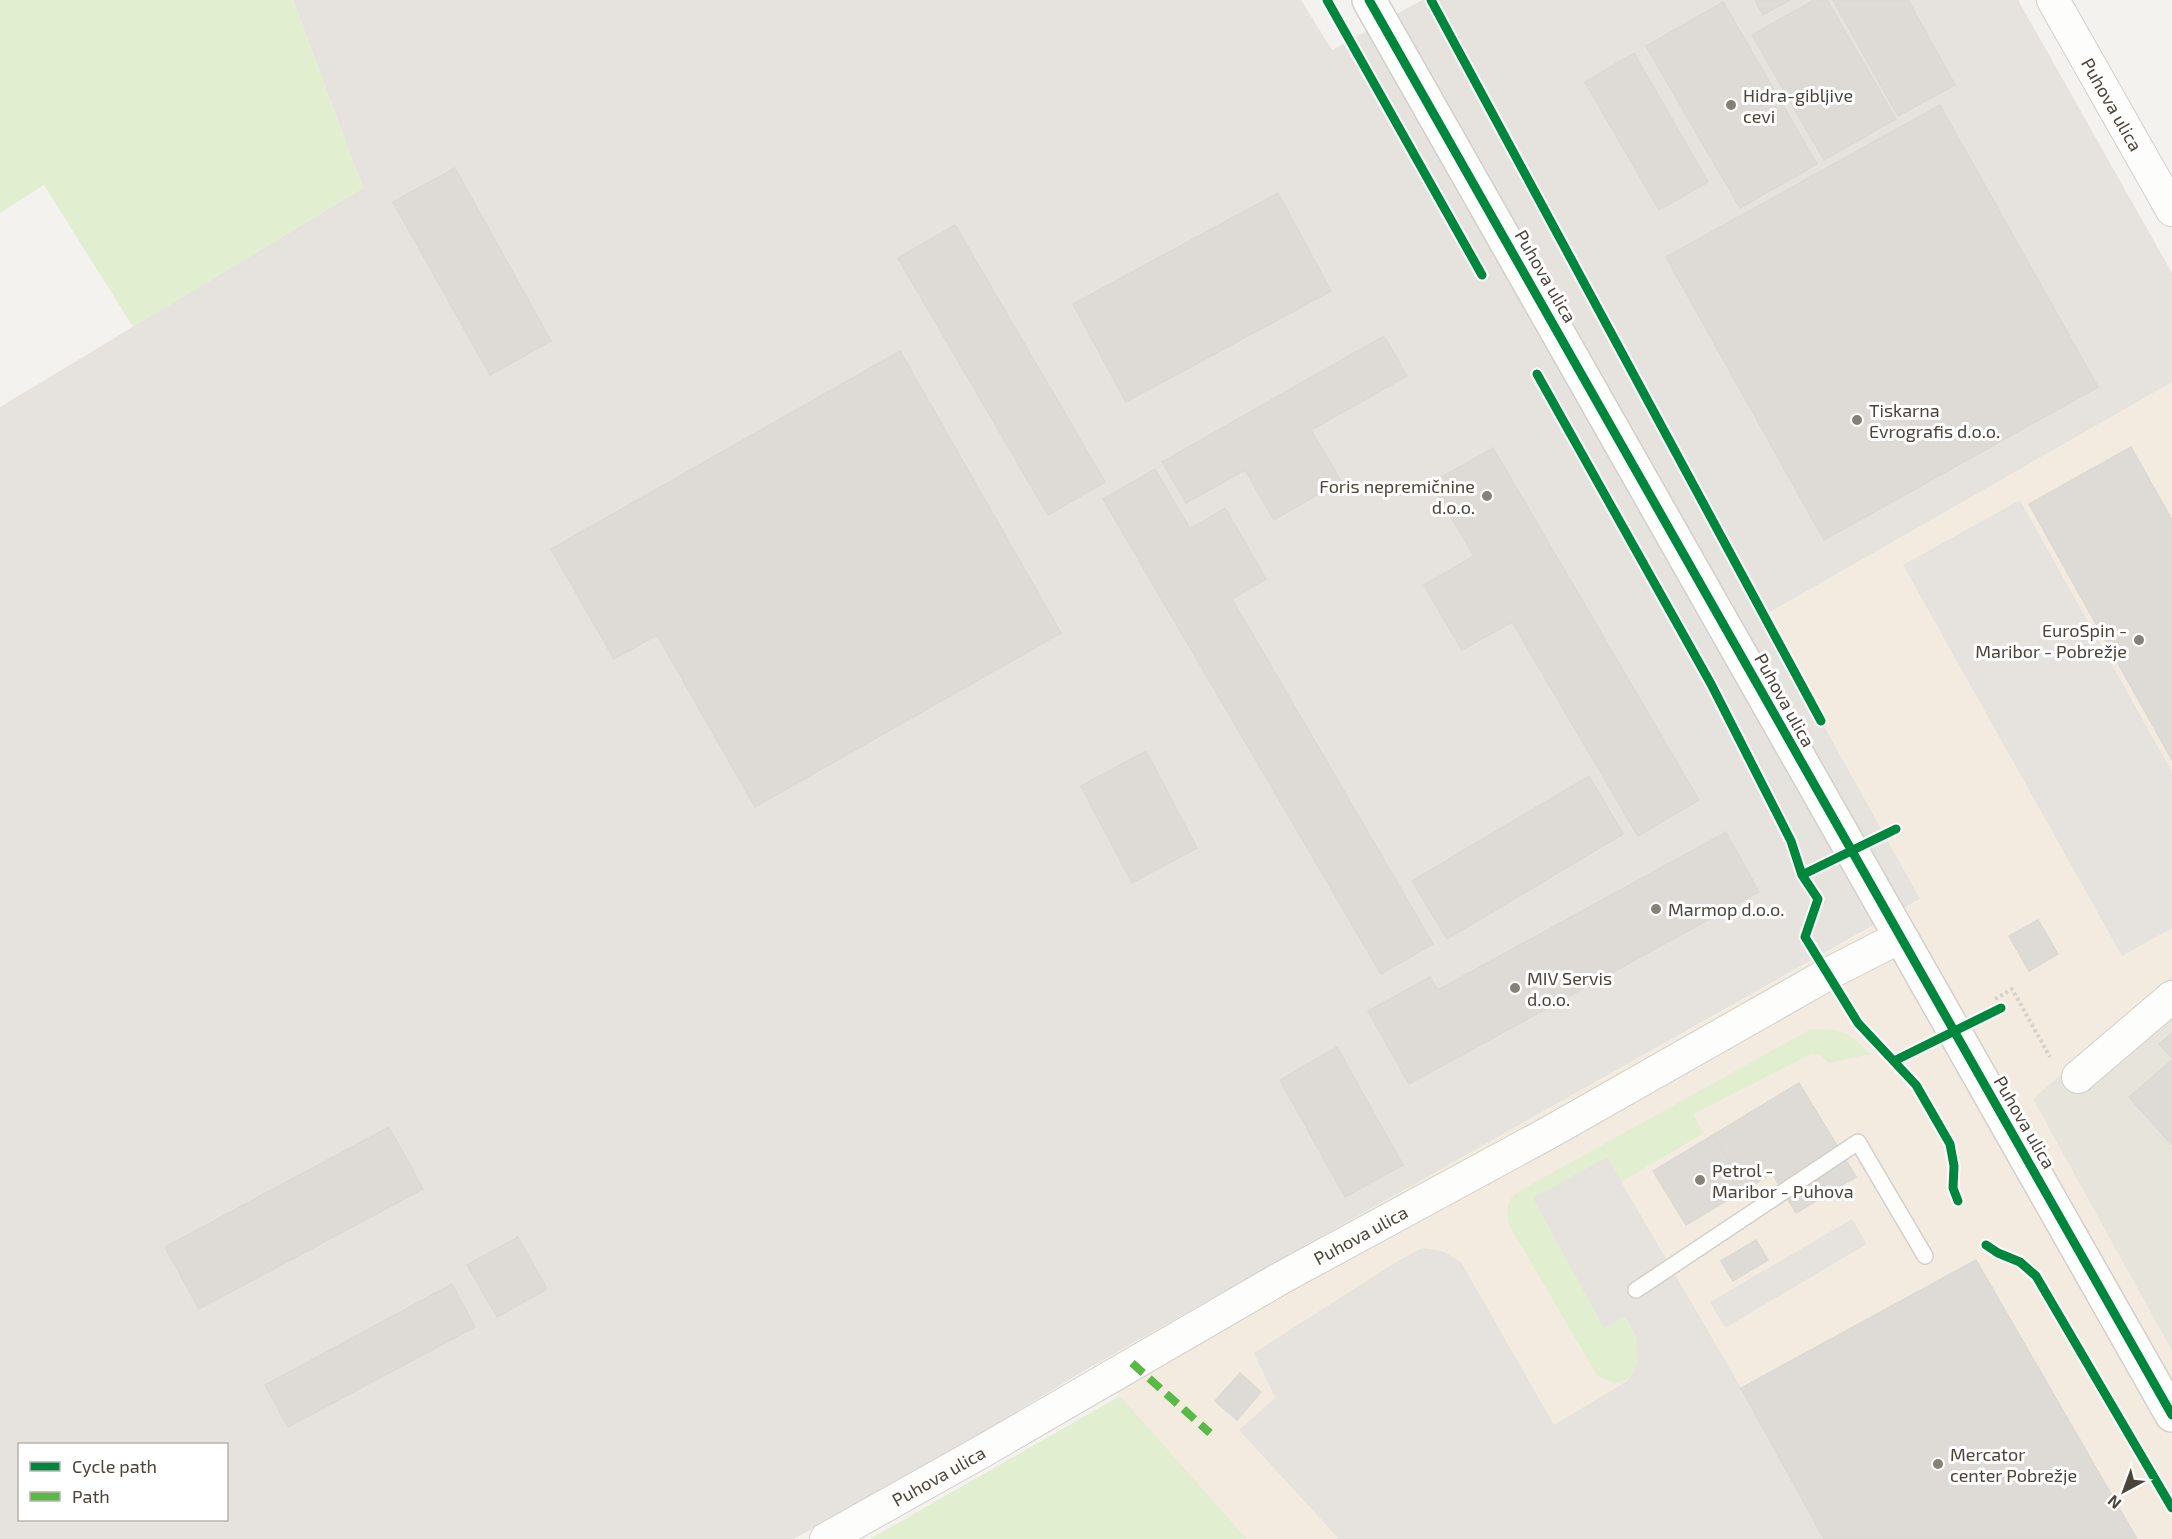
<svg xmlns="http://www.w3.org/2000/svg" width="2172" height="1539" font-family="'Exo 2',sans-serif">
  <style>
    .residential { fill: #e7e4dc }
    .commercial { fill: #f3ebdf }
    .industrial { fill: #e6e2de; fill-rule: evenodd }
    .green { fill: #e1eecf }
    .parking { fill: #e6e3df }
    .building { fill: #dedbd6; stroke: #dcd9d4; stroke-width: 1.5 }
    .lines { fill: none; stroke-linecap: round; stroke-linejoin: round }
    .service-casing { stroke: #d2d0cb; stroke-width: 18 }
    .minor-casing { stroke: #d2d0cb; stroke-width: 34 }
    .tertiary-casing { stroke: #d2d0cb; stroke-width: 36 }
    .path { stroke: #d3d2cc; stroke-width: 4; stroke-dasharray: 3 3; stroke-linecap: butt }
    .service { stroke: #fdfdfc; stroke-width: 15 }
    .minor { stroke: #fdfdfc; stroke-width: 32 }
    .tertiary { stroke: #fdfdfc; stroke-width: 33 }
    .quiet { stroke: #58b947; stroke-width: 8; stroke-dasharray: 15 8; stroke-linecap: butt }
    .cycleway-casing { stroke: #fff; stroke-width: 13 }
    .cycleway { stroke: #00873e; stroke-width: 9 }
    .poi-dot { fill: #868178; stroke: #fff; stroke-width: 2 }
    .labels { text-anchor: middle; dominant-baseline: central; stroke-width: 6; stroke-linejoin: round; paint-order: stroke }
    .poi-label { font-size: 18px; fill: #4b4439; stroke: #fff; text-anchor: start }
    .street-label { font-size: 18px; fill: #4b4439; stroke: #fff }
  </style>
  <rect width="100%" height="100%" fill="#f4f2ee"/>
  <!-- residential -->
  <path class="residential" d="M2172 976V1351L2032 1099Z"/>
  <!-- commercial -->
  <path class="commercial" d="M2172 382V976L2033 1099 2172 1351V1539H1247L1092 1366 1920 900 1763 616Z"/>
  <!-- industrial -->
  <path class="industrial" d="M293 0H1301L1332 50 1422 0H2018L2172 273V382L1763 616 1920 899 1092 1366 968 1441 794 1539H0V407L363 188ZM20 1444H226V1520H20Z"/>
  <!-- green -->
  <path class="green" d="M0 0H293L363 188 133 327 44 185 0 213Z
    M1811 1029C1841 1029 1850 1032 1870 1054L1829 1063 1820 1055 1811 1054 1693 1114 1704 1133 1621 1182 1607 1158 1605 1328 1625 1317C1629 1324 1635 1331 1637 1338 1645 1368 1628 1396 1597 1375L1509 1225C1506 1213 1506 1202 1516 1193Z
    M1120 1396 1247 1539H870Z"/>
  <!-- parking -->
  <path class="parking" d="M2020 500 2172 772V928L2122 956 1903 565Z
    M1607 1157 1741 1388 1824 1539H1339L1239 1430 1275 1398 1254 1353 1396 1262 1422 1248 1442 1251 1461 1262 1554 1425 1627 1381 1634 1373 1638 1361 1636 1335 1625 1317 1604 1328 1533 1198Z
    M1852 1219 1867 1244 1725 1328 1710 1302Z"/>
  <!-- building -->
  <path class="building" d="M1755 0H1790L1763 15Z
    M1814 0H1827L1896 119 1824 160 1752 35Z
    M1833 0H1908L1955 85 1898 116Z
    M1723 2 1817 164 1740 208 1646 46Z
    M1634 53 1708 182 1659 210 1585 82Z
    M1940 105 2098 387 1824 540 1666 257Z
    M455 168 551 341 490 375 393 202Z
    M1278 193 1331 291 1126 402 1073 304Z
    M955 225 1105 482 1048 515 898 258Z
    M1384 336 1407 376 1311 430 1341 481 1274 520 1245 470 1186 503 1162 462Z
    M900 351 1061 633 755 807 657 635 614 659 551 549Z
    M2131 447 2172 520V760L2029 504Z
    M1493 448 1699 800 1638 836 1512 622 1462 650 1424 585 1474 556 1431 483Z
    M1155 469 1190 529 1225 508 1266 579 1232 599 1433 944 1381 974 1103 499Z
    M1146 751 1197 848 1132 883 1081 786Z
    M1589 776 1623 834 1447 939 1412 881Z
    M1726 832 1759 892 1409 1084 1368 1011 1430 977 1438 990Z
    M2038 920 2058 954 2029 971 2009 936Z
    M2172 1033V1058L2159 1044Z
    M1337 1047 1403 1165 1345 1197 1280 1080Z
    M2172 1060V1143L2171 1144 2129 1097Z
    M1799 1083 1856 1177 1796 1213 1772 1173 1746 1189 1713 1135Z
    M389 1127 423 1189 199 1309 165 1247Z
    M1713 1135 1746 1189 1686 1225 1653 1171Z
    M518 1237 547 1289 497 1317 467 1265Z
    M1756 1240 1768 1260 1733 1281 1721 1261Z
    M1976 1260 2137 1539H1824L1741 1388Z
    M452 1284 475 1327 288 1427 265 1385Z
    M1240 1373 1261 1392 1237 1420 1215 1401Z"/>
  <g class="lines">
    <defs>
      <path id="service" d="M1636 1290 1858 1142 1925 1256"/>
      <g id="minor">
        <path id="s1" d="M2053 0 2172 210"/>
        <path d="M2078 1077 2172 997"/>
        <path id="s2" d="M826 1539 983 1451 1281 1278 1550 1132 1828 974 1900 937"/>
      </g>
      <path id="tertiary" d="M1369 0 2172 1415"/>
    </defs>
    <!-- service casing -->
    <use href="#service" class="service-casing"/>
    <!-- minor casing -->
    <use href="#minor" class="minor-casing"/>
    <!-- tertiary casing -->
    <use href="#tertiary" class="tertiary-casing"/>
    <!-- path -->
    <path class="path" d="M1995 999 2012 989 2050 1057"/>
    <!-- service -->
    <use href="#service" class="service"/>
    <!-- minor -->
    <use href="#minor" class="minor"/>
    <!-- tertiary -->
    <use href="#tertiary" class="tertiary"/>
    <!-- quiet -->
    <path class="quiet" d="M1132 1363 1210 1433"/>
    <defs>
      <path id="cycleway" d="M1327 0 1482 275
        M1369 0 2172 1415
        M1431 0 1821 721
        M1537 374 1711 684 1791 841 1802 875 1818 899 1805 937 1858 1023 1916 1085 1950 1144 1954 1166 1953 1188 1958 1201
        M1802 875 1896 829
        M1894 1061 2001 1008
        M1986 1245 1998 1253 2020 1262 2036 1276 2172 1508"/>
    </defs>
    <!-- cycleway casing -->
    <use href="#cycleway" class="cycleway-casing"/>
    <!-- cycleway -->
    <use href="#cycleway" class="cycleway"/>
  </g>
  <!-- markers -->
  <g class="poi-dot">
    <circle cx="1731" cy="105" r="6"/>
    <circle cx="1857" cy="420" r="6"/>
    <circle cx="1487" cy="496" r="6"/>
    <circle cx="2139" cy="640" r="6"/>
    <circle cx="1656" cy="909" r="6"/>
    <circle cx="1515" cy="988" r="6"/>
    <circle cx="1700" cy="1180" r="6"/>
    <circle cx="1938" cy="1464" r="6"/>
  </g>
  <g class="labels">
    <!-- poi labels -->
    <g class="poi-label">
      <text x="1743" y="95">Hidra-gibljive<tspan x="1743" dy="21">cevi</tspan></text>
      <text x="1869" y="410">Tiskarna<tspan x="1869" dy="21">Evrografis d.o.o.</tspan></text>
      <text x="1475" y="486" text-anchor="end">Foris nepremičnine<tspan x="1475" dy="21">d.o.o.</tspan></text>
      <text x="2127" y="630" text-anchor="end">EuroSpin -<tspan x="2127" dy="21">Maribor - Pobrežje</tspan></text>
      <text x="1668" y="909">Marmop d.o.o.</text>
      <text x="1527" y="978">MIV Servis<tspan x="1527" dy="21">d.o.o.</tspan></text>
      <text x="1712" y="1170">Petrol -<tspan x="1712" dy="21">Maribor - Puhova</tspan></text>
      <text x="1950" y="1454">Mercator<tspan x="1950" dy="21">center Pobrežje</tspan></text>
    </g>
    <!-- street labels -->
    <g class="street-label">
      <text stroke="none"><textPath href="#s1" startOffset="120">Puhova ulica</textPath></text>
      <text transform="translate(1546 276) rotate(60)">Puhova ulica</text>
      <text transform="translate(1785 700) rotate(61)">Puhova ulica</text>
      <text transform="translate(2025 1122) rotate(60)">Puhova ulica</text>
      <text stroke="none"><textPath href="#s2" startOffset="615">Puhova ulica</textPath></text>
      <text stroke="none"><textPath href="#s2" startOffset="129">Puhova ulica</textPath></text>
    </g>
  </g>
  <!-- legend -->
  <rect x="18" y="1443" width="210" height="78" fill="#ffffff" stroke="#b7b4b0" stroke-width="1.5"/>
  <rect x="30" y="1462" width="30" height="9" fill="#00873e" stroke="#b7b4b0" stroke-width="1.5"/>
  <text x="72" y="1473" font-size="18" fill="#4b4439">Cycle path</text>
  <rect x="30" y="1492" width="30" height="9" fill="#58b947" stroke="#b7b4b0" stroke-width="1.5"/>
  <text x="72" y="1503" font-size="18" fill="#4b4439">Path</text>
  <!-- north arrow -->
  <g transform="translate(2124 1491) rotate(221)" stroke="#ffffff" stroke-width="4.5" paint-order="stroke">
  <path d="M0-4.5L10 22L0 15L-10 22Z" fill="#4b4439"/>
  <text y="-9" font-size="16" font-weight="bold" text-anchor="middle" fill="#4b4439">N</text>
  </g>
</svg>
